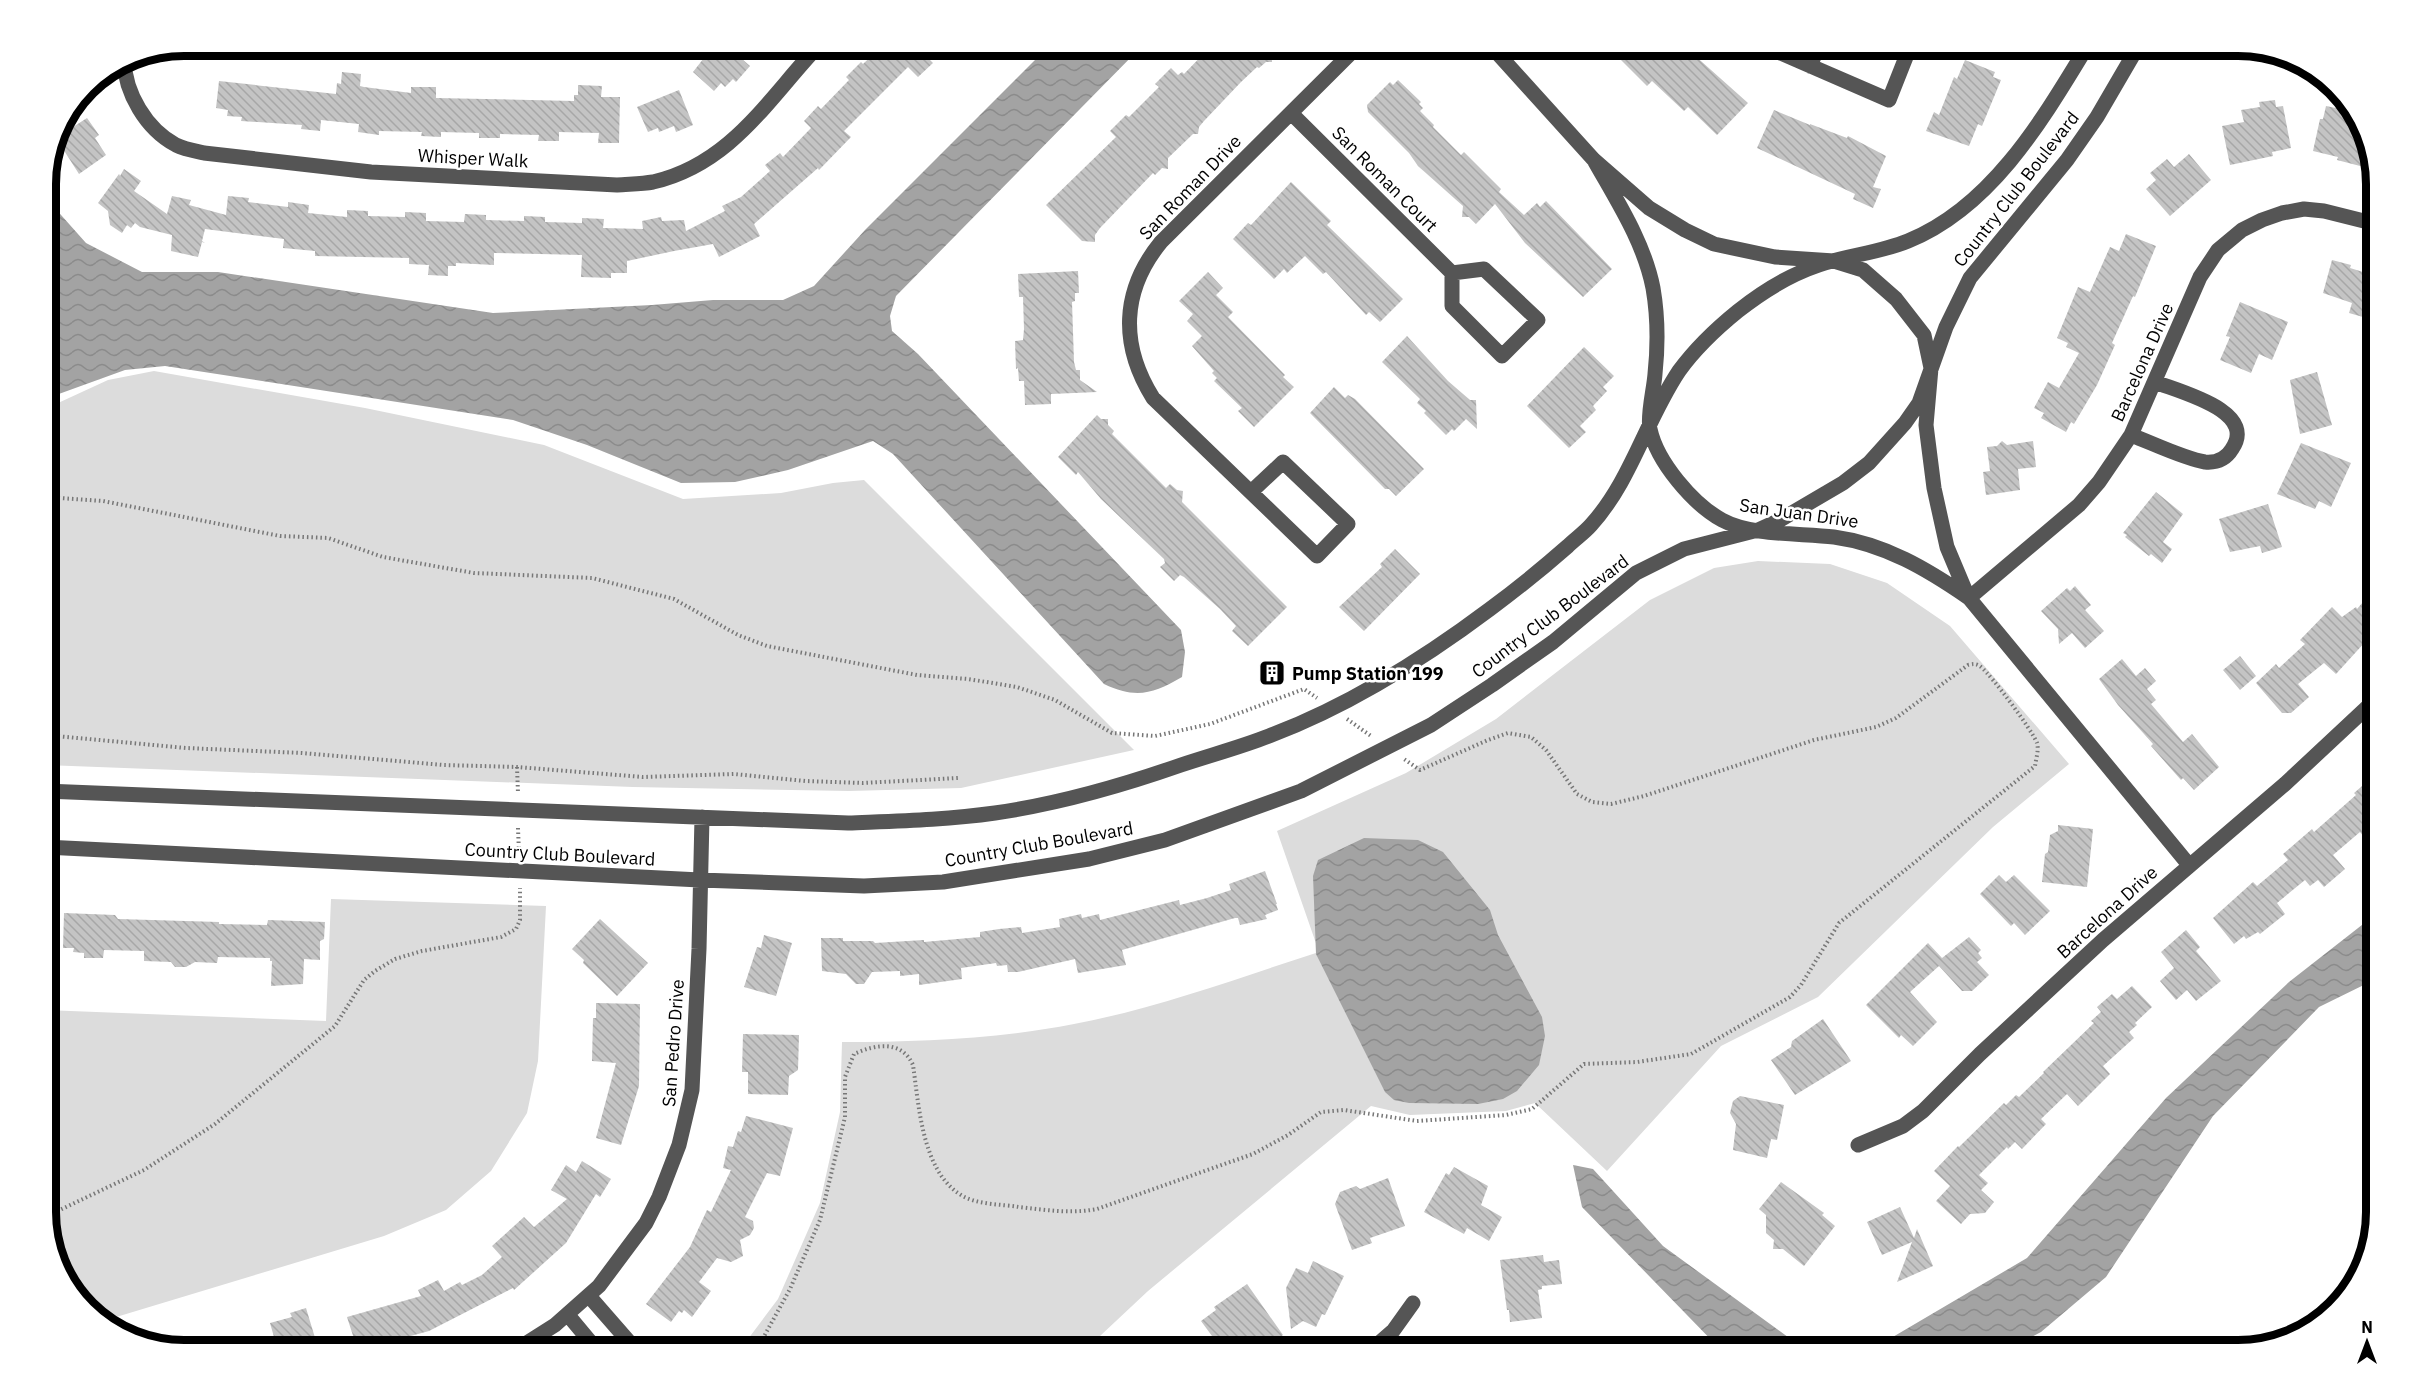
<svg xmlns="http://www.w3.org/2000/svg" width="2421" height="1396" font-family="'IBM Plex Sans',sans-serif">
  <style>
    .grass { fill: #dcdcdc }
    .water { fill: url(#water-waves) }
    .building { fill: url(#building-back-hatch) }
    .lines { fill: none; stroke-linecap: round; stroke-linejoin: round }
    .path { stroke: #777; stroke-width: 4; stroke-dasharray: 1.5 3; stroke-linecap: butt }
    .minor { stroke: #555; stroke-width: 15 }
    .labels { text-anchor: middle; dominant-baseline: central; stroke-width: 5; stroke-linejoin: round; paint-order: stroke }
    .street-label { font-size: 18px; fill: #000; stroke: #fff }
    .poi-label { font-size: 18px; font-weight: bold; fill: #000; stroke: #fff; text-anchor: start }
    .rim { fill: none; stroke: #000; stroke-width: 8 }
  </style>
  <defs>
    <pattern id="water-waves" width="16" height="10" patternUnits="userSpaceOnUse" patternTransform="scale(1.5)"><rect width="16" height="10" fill="#a3a3a3"/><path d="M0 5q4-4 8 0t8 0" fill="none" stroke="#8b8b8b"/></pattern>
    <pattern id="building-back-hatch" width="6" height="6" patternUnits="userSpaceOnUse" patternTransform="scale(1.5)"><rect width="6" height="6" fill="#c4c4c4"/><path d="M-1 5l2 2M0 0l6 6M5-1l2 2" fill="none" stroke="#a7a7a7"/></pattern>
  </defs>
  <rect width="100%" height="100%" fill="#fff"/>
  <!-- grass -->
  <path class="grass" d="M154 371 365 408 544 445 683 499 781 493 833 483 864 480 1134 750 961 788 849 791 633 787 45 765V409L108 380Z
    M1758 561 1830 564 1887 583 1950 626 2069 764 1993 827 1818 997 1721 1046 1607 1171 1535 1103 1506 1111 1410 1115 1371 1106 1148 1291 1084 1351H739L778 1299 820 1203 840 1112 842 1042C919 1042 998 1039 1074 1024 1158 1008 1238 978 1319 952L1277 831 1406 773 1496 719 1650 600 1714 568Z
    M331 899 546 906 538 1061 527 1113 491 1171 446 1210 384 1236 103 1321 64 1282 45 1221V1010L326 1021Z"/>
  <!-- water -->
  <path class="water" d="M1050 45H1143L896 296 890 316 892 331 918 354 1181 630 1185 652 1182 677C1153 694 1136 699 1104 684L893 454 873 441 788 470 735 482 681 483 587 445 513 420 165 366 125 370 45 399V197L86 243 142 272H218L493 313 652 305 713 300H783L814 286 865 230Z
    M1364 838 1418 840 1443 852 1490 910 1498 935 1542 1017 1545 1036 1539 1065 1517 1091 1503 1099 1478 1104 1409 1103 1394 1100 1385 1092 1316 954 1313 876 1318 860Z
    M2376 914V979L2319 1007 2213 1116 2106 1277 2041 1332 2005 1351H1869L2027 1258 2166 1098 2289 982Z
    M1573 1165 1593 1169 1663 1246 1807 1351H1722L1582 1207Z"/>
  <!-- building -->
  <path class="building" d="M714 45H726L750 66 736 82 733 79 725 87 721 83 714 91 693 72Z
    M883 45H915L933 63 918 77 908 67 844 131 851 137 819 170 818 168 754 224 760 236 719 257 713 244 674 251 627 261V273H611V278L581 277 582 255 494 253V265L456 263V266H448V276L428 275 429 265 409 264V258L315 256V251L283 248 284 239 205 229 202 241 205 243 202 242 198 257 171 251 172 235 140 227 135 223 131 228 127 225 122 233 110 225 108 211 98 203 119 174 120 176 124 169 141 181 134 191 167 214 172 196 191 200 189 205 226 215 228 196 249 198 248 202 288 207V202L309 205 308 213 347 217V210L368 211V216L405 217V212L426 213V221L464 222 465 214 486 215V220L524 221V216L545 217V222L582 223V218L604 219 603 228 643 229 642 221 661 217 662 221 684 220 686 231 725 211 722 206 741 197 770 171 765 165 780 153 783 157 811 128 804 121 818 106 821 109 849 80 846 77 861 62 863 64Z
    M1212 45H1271L1272 62H1266L1259 68 1257 67 1241 82 1204 121 1199 127 1198 134H1193L1168 158V169L1162 168 1155 175 1153 173 1100 228 1095 235V242L1082 241 1046 205 1116 137 1110 131 1126 115 1129 117 1159 87 1155 84 1171 68 1178 75 1182 72 1184 74Z
    M1606 45H1683L1748 103 1717 135 1688 107 1684 111 1652 81 1647 86Z
    M1965 60 1995 72 1993 77 2001 80 1982 126 1978 124 1969 146 1926 131 1934 112 1939 115 1954 77 1957 79Z
    M342 72 361 74 360 86 364 87 411 93V87H436V98L574 101V95H578V85L602 86 601 97H620L619 143H598L599 133 559 132V141H538L539 135 500 134V138H479V133L441 132V137L421 136 422 132 379 131V135L358 132 359 124 321 120 320 131 301 129 302 125 241 121 242 117 227 116 228 110 216 108 219 81 336 94 337 83 341 84Z
    M1398 80 1421 102 1419 104 1423 108 1420 111 1434 125 1433 127 1461 155 1464 152 1501 189 1499 192 1524 215 1537 203 1540 207 1546 201 1612 269 1583 297 1525 243 1495 204 1476 224 1469 217H1462L1463 206 1418 166 1409 153 1368 112 1367 105 1390 82 1393 85Z
    M679 90 693 125 676 132 674 126 659 132 658 128 648 132 637 107Z
    M2275 100 2276 107 2283 106 2291 148 2272 152 2273 156 2230 165 2222 126 2244 122 2241 110 2260 107 2259 102Z
    M2326 106 2355 112 2368 152 2364 167 2337 160 2338 157 2313 151 2320 119H2323Z
    M1774 110 1810 125V124L1847 138 1848 136 1886 156 1873 187 1881 189 1873 208 1853 199 1855 194 1757 148Z
    M87 118 99 135 95 138 106 155 79 174 56 138Z
    M2189 154 2211 180 2170 216 2146 189 2156 180 2150 173 2167 159 2174 167Z
    M1291 182 1331 221 1327 225 1403 299 1380 322 1369 312 1366 315 1326 272 1323 274 1305 256 1287 273 1284 269 1274 279 1233 239 1248 223 1251 225Z
    M2126 234 2156 246 2135 297 2133 296 2112 343 2115 345 2097 385 2074 424 2071 422 2066 432 2041 418 2044 413 2034 408 2048 382 2059 388 2079 353 2066 347 2068 343 2057 338 2078 287 2090 292 2110 247 2119 251Z
    M2332 260 2351 265 2350 268 2376 276V298L2370 319 2349 313 2352 303 2323 293Z
    M1078 271 1079 293H1075V301L1072 302 1074 362 1076 370H1080V380L1097 392 1051 394V404L1025 405 1024 381H1019L1018 368 1016 369 1015 341 1023 340 1024 329 1023 297H1019L1018 274Z
    M1208 272 1223 288 1216 295 1233 312 1228 317 1285 375 1283 377 1294 387 1254 427 1238 411 1242 408 1214 381 1217 378 1212 373 1214 371 1192 346 1202 336 1187 321 1193 314 1179 301Z
    M2240 302 2288 322 2272 360 2259 354 2251 373 2220 360 2230 337 2226 336Z
    M1407 336 1448 381 1470 400H1476L1477 429 1466 419 1454 431 1452 429 1446 435 1424 413 1426 411 1417 403 1420 399 1382 362Z
    M1584 347 1614 376 1603 387 1607 391 1593 406 1596 410 1580 426 1586 432 1569 448 1527 406Z
    M2317 372 2332 425 2300 434 2290 380Z
    M1334 387 1345 398 1348 395 1355 399 1424 469 1396 496 1389 489H1385L1310 413Z
    M1097 415 1101 419H1108V425L1114 431 1112 434 1166 488 1170 484 1177 490 1183 491 1182 502 1287 607 1248 646 1232 631 1236 626 1220 609 1184 577 1180 575 1174 581 1160 567 1165 563 1164 559 1101 499 1078 472 1076 475 1058 457Z
    M2002 441 2007 445 2033 441 2036 467 2018 469 2020 490 1986 495 1983 472 1990 471 1987 447 1997 446Z
    M2301 443 2351 463 2331 507 2319 501 2315 509 2277 494Z
    M2156 492 2183 514 2163 542 2172 549 2162 563 2151 554 2149 556 2125 537 2127 535 2123 533Z
    M2268 504 2282 547 2262 553 2260 546 2230 552 2219 519Z
    M1395 549 1420 574 1364 631 1339 607 1382 567 1380 564Z
    M2075 586 2091 605 2085 610 2104 631 2085 648 2072 633 2059 644 2058 629 2041 611 2067 588 2070 591Z
    M2376 587V630L2336 674 2324 663 2298 684 2309 697 2291 713H2282L2256 683 2276 664 2279 668 2305 644 2300 640 2332 607 2342 617 2356 607 2357 609Z
    M2240 656 2256 676 2240 690 2223 670Z
    M2122 659 2136 676 2145 668 2156 681 2147 689 2156 700 2151 704 2183 742 2192 734 2219 767 2194 790 2183 778 2181 780 2151 746 2153 744 2118 705 2099 679Z
    M2376 774V833L2367 841 2360 832 2333 855 2345 869 2324 887 2318 880 2310 886 2305 880 2277 903 2285 914 2260 934 2258 932 2246 939 2244 936 2234 944 2213 918 2253 882 2257 886 2288 860 2283 854 2312 829 2314 832 2356 795 2354 793Z
    M2058 825 2093 829 2087 887 2042 882 2045 854 2048 852 2050 835 2058 831Z
    M1265 871 1277 904H1276L1278 910 1265 915 1267 919 1240 925 1238 918H1235L1122 950 1126 965 1078 973 1075 959 1018 972H1008L1007 965 997 966 996 963 961 968 962 979 919 985V974L900 976V971L872 972 864 984H856L846 974 822 971 821 938H843V941H873L875 943 924 940V942L980 937V932L999 929 1021 927 1022 933 1060 927 1059 919 1081 914 1082 918 1099 914 1100 920 1179 900 1180 905 1207 898 1231 890 1229 884Z
    M1999 875 2006 882 2014 875 2050 911 2025 935 2014 923 2011 926 1980 894Z
    M64 913 115 915 118 919 219 922V924L267 925 268 920 325 922 324 939 320 941V960L304 959 303 984 271 986 272 961H270V958L218 957 217 963 195 962 186 967H175L171 962 144 961V951L104 950 103 958H84V953L73 952 74 948H63Z
    M600 919 648 963 617 996 583 963 584 960 572 949Z
    M2186 930 2200 947 2196 951 2221 981 2196 1001 2187 990 2176 1000 2160 981 2174 968 2161 952Z
    M764 935 792 943 776 996 744 987 757 947 761 948Z
    M1969 937 1981 950 1978 953 1982 958 1977 962 1989 975 1972 991H1962L1939 966 1910 992 1937 1022 1913 1046 1901 1035 1899 1038 1866 1005 1928 943 1942 958Z
    M2132 986 2152 1007 2135 1023 2137 1025 2129 1032 2134 1038 2103 1066 2110 1074 2078 1106 2067 1094 2041 1119 2046 1124 2022 1149 2015 1142 2008 1149 2007 1147 1979 1175 1988 1183 1981 1190 1994 1202 1985 1213 1970 1214 1961 1224 1936 1201 1950 1186 1934 1171 1958 1146 1959 1147 2004 1103 2006 1105 2016 1095 2019 1097 2044 1073 2043 1072 2094 1023 2091 1021 2101 1012 2097 1007 2112 994 2117 999Z
    M596 1003 640 1004 639 1086 621 1145 596 1138 616 1063 592 1061 593 1018H596Z
    M1823 1019 1851 1061 1795 1095 1771 1060 1791 1047 1792 1041Z
    M743 1034 799 1035 798 1070 789 1076 788 1095 748 1094V1072H742Z
    M1740 1096 1784 1105 1777 1140 1771 1139 1767 1158 1733 1150 1736 1124 1730 1113 1733 1101Z
    M746 1116 793 1128 780 1176 767 1173 745 1217 753 1221 754 1228 750 1235 740 1240 743 1256 731 1262 717 1258 699 1282 711 1291 692 1317 684 1310 682 1313 679 1311 671 1322 646 1304 690 1247 707 1210 711 1212 731 1170 723 1168 728 1146 733 1147 738 1131 741 1132Z
    M582 1161 611 1179 600 1197 596 1194 566 1243 514 1290 513 1288 429 1331 370 1347 368 1341 356 1345 347 1317 421 1296 418 1290 438 1280 444 1291 460 1282 462 1285 482 1275 502 1257 492 1246 524 1217 534 1227 567 1199 551 1190 566 1165 576 1172Z
    M1454 1167 1488 1186 1481 1205 1502 1217 1489 1241 1467 1228 1464 1234 1424 1212 1446 1173 1449 1175Z
    M1388 1178 1405 1226 1370 1238 1372 1243 1352 1250 1335 1204 1340 1192 1356 1186 1360 1189Z
    M1781 1182 1824 1213 1822 1215 1835 1226 1804 1266 1783 1249H1773L1774 1240 1766 1233V1215L1759 1209Z
    M1900 1207 1914 1238 1917 1229 1933 1266 1897 1282 1912 1242 1882 1255 1867 1222Z
    M1543 1255 1544 1262 1559 1260 1562 1284 1542 1286V1289L1538 1290 1542 1318 1510 1322 1509 1310H1507L1500 1260Z
    M1313 1261 1344 1276 1325 1315 1322 1314 1316 1327 1303 1321 1291 1329 1286 1288 1296 1268 1308 1273Z
    M1247 1284 1283 1335 1260 1351H1223L1201 1321 1216 1310 1214 1307Z
    M306 1308 319 1351H278L270 1323 292 1317 290 1313Z"/>
  <g class="lines">
    <!-- path -->
    <path class="path" d="M45 497 103 501 280 536 328 538 383 557 474 573 592 578 674 599 738 635 767 646 917 675 968 679 1017 687 1055 700 1112 733 1155 736 1210 724 1304 689 1317 698
      M1347 719 1371 736
      M45 735 186 748 302 753 444 765 517 767 643 777 734 774 805 781 863 783 958 778
      M517 767 518 793
      M518 828 519 853
      M45 1217 144 1170 215 1124 335 1026 364 980 375 971 395 959 422 951 501 937 516 929 520 920V888
      M756 1351 790 1289 820 1220 845 1117V1077L854 1054C876 1044 902 1040 913 1065 919 1106 922 1171 961 1195 977 1205 1001 1204 1019 1207 1046 1210 1071 1214 1097 1209L1253 1154 1288 1135 1321 1112 1344 1110 1417 1121 1506 1115 1532 1109 1584 1064 1637 1062 1691 1054 1790 997 1801 985 1839 923 2035 766C2036 759 2039 750 2037 743 2032 730 1992 676 1981 667 1976 663 1973 664 1968 665L1896 718 1876 727 1814 740 1644 796 1611 804 1592 802 1577 794 1546 750 1531 737 1508 733 1488 740 1420 770 1404 759"/>
    <!-- minor -->
    <path class="minor" d="M1490 45 1594 160 1649 208 1685 230 1714 244 1775 257 1834 261 1863 270 1896 299 1924 335 1931 368 1926 425 1934 488 1947 547 1968 597
      M1762 45 1889 100 1908 52 1890 45
      M124 60C125 93 146 129 176 145 184 149 195 151 204 153L371 172 617 185C629 184 642 184 653 182 731 164 768 99 819 45
      M1810 66 1819 45
      M1291 113 1452 273V306L1502 356 1538 320 1484 269 1452 273
      M1594 160C1617 201 1644 242 1653 288 1658 317 1658 346 1655 374 1654 389 1647 415 1650 429 1657 462 1693 504 1722 520 1751 536 1800 533 1834 537 1885 544 1927 569 1969 598L2189 865
      M2131 435C2152 443 2185 459 2205 462 2217 463 2226 459 2232 449 2258 411 2180 392 2155 382
      M1251 492 1283 462 1348 524 1317 556 1153 398C1120 345 1121 291 1161 242L1359 45
      M1969 598 2079 505 2099 482 2131 435 2200 277 2218 250 2242 230 2262 220 2282 213 2304 209 2324 211 2376 224
      M45 791 848 823C897 821 946 820 995 813 1058 804 1121 786 1181 765 1211 755 1241 747 1269 736 1349 706 1422 660 1490 609 1517 589 1543 568 1568 546 1575 539 1584 533 1591 525 1631 481 1646 420 1679 371 1695 349 1717 328 1738 311 1762 292 1789 275 1819 265 1848 255 1879 253 1908 241 1992 207 2043 119 2088 45
      M45 847 700 880 864 886 943 882 1089 859 1165 840 1301 791 1431 725 1492 685 1553 642 1636 573 1684 549 1758 530 1780 520 1843 483 1869 463 1905 423 1919 403 1946 327 1970 278 2067 160 2097 117 2139 45
      M1858 1145 1903 1126 1923 1111 1980 1054 2103 940 2285 784 2376 699
      M589 1296 637 1351
      M568 1315 598 1351
      M514 1351 555 1325 599 1286 646 1223 659 1197 679 1145 692 1090 699 949 702 817
      M1370 1351 1393 1331 1413 1303"/>
  </g>
  <!-- icons -->
  <defs>
    <symbol id="building-square" viewBox="-11 -11 22 22"><rect x="-9" y="-9" width="18" height="18" rx="4" fill="#000" stroke="#fff"/><path d="M-4-6H4V6H1V3H-1V6H-4ZM-2.5-4.3h1.7v1.8h-1.7ZM.8-4.3h1.7v1.8H.8ZM-2.5-1h1.7V.8h-1.7ZM.8-1h1.7V.8H.8Z" fill="#fff"/></symbol>
  </defs>
  <g fill-rule="evenodd">
    <use href="#building-square" x="1257" y="658" width="30" height="30"/>
  </g>
  <g class="labels">
    <!-- street labels -->
    <g class="street-label">
      <text transform="translate(473 158) rotate(3)">Whisper Walk</text>
      <text transform="translate(1385 179) rotate(45)">San Roman Court</text>
      <text transform="translate(1190 187) rotate(-46)">San Roman Drive</text>
      <text transform="translate(2016 189) rotate(-52)">Country Club Boulevard</text>
      <text transform="translate(2142 362) rotate(-66)">Barcelona Drive</text>
      <text transform="translate(1799 513) rotate(8)">San Juan Drive</text>
      <text transform="translate(1550 616) rotate(-37)">Country Club Boulevard</text>
      <text transform="translate(1039 844) rotate(-10)">Country Club Boulevard</text>
      <text transform="translate(560 854) rotate(3)">Country Club Boulevard</text>
      <text transform="translate(2107 912) rotate(-42)">Barcelona Drive</text>
      <text transform="translate(673 1043) rotate(-86)">San Pedro Drive</text>
    </g>
    <!-- poi labels -->
    <g class="poi-label">
      <text x="1292" y="673">Pump Station 199</text>
    </g>
  </g>
  <!-- crop -->
  <path d="M0 0H2421V1396H0ZM184 56H2238A128 128 0 0 1 2366 184V1212A128 128 0 0 1 2238 1340H184A128 128 0 0 1 56 1212V184A128 128 0 0 1 184 56Z" fill="#fff" fill-rule="evenodd"/>
  <path class="rim" d="M184 56H2238A128 128 0 0 1 2366 184V1212A128 128 0 0 1 2238 1340H184A128 128 0 0 1 56 1212V184A128 128 0 0 1 184 56Z"/>
  <!-- north arrow -->
  <g transform="translate(2367 1342)" stroke="#ffffff" stroke-width="4.5" paint-order="stroke">
  <path d="M0-4.5L10 22L0 15L-10 22Z" fill="#000000"/>
  <text y="-9" font-size="16" font-weight="bold" text-anchor="middle" fill="#000000">N</text>
  </g>
</svg>
